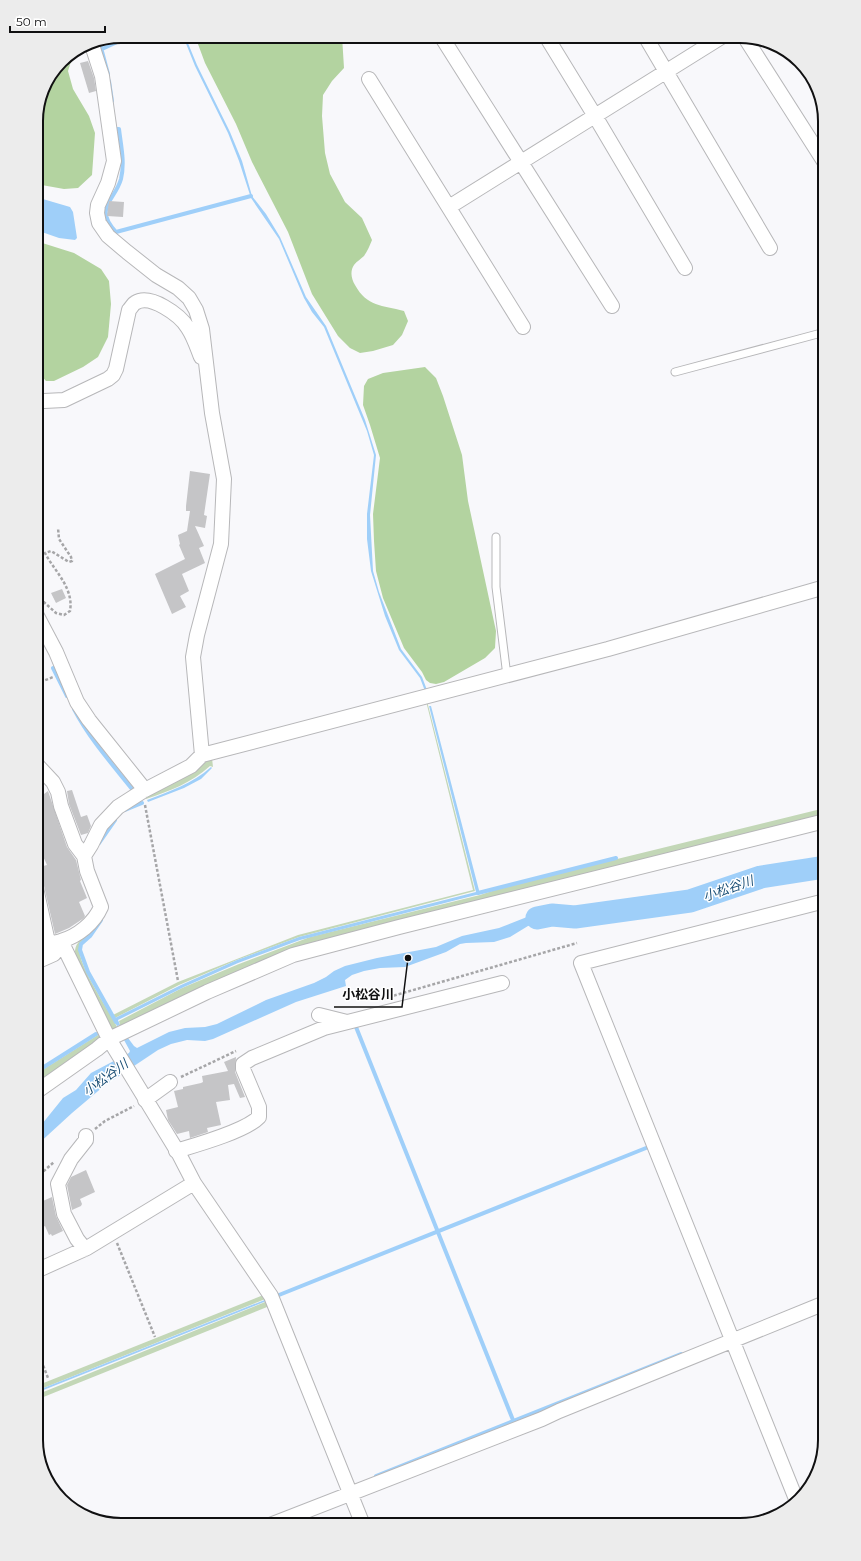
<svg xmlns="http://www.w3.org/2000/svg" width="861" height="1561" font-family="Montserrat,'Noto Sans JP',sans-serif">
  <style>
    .green { fill: #c3d7b7 }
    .forest { fill: #b3d3a0 }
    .water { fill: #9fcff9 }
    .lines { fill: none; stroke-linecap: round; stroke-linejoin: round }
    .stream { stroke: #9fcff9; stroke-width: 4 }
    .river { stroke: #9fcff9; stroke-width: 23 }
    .building { fill: #c5c5c7 }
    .service-casing { stroke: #b7b7b9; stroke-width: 9 }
    .minor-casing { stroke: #b7b7b9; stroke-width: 16 }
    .path { stroke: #a6a6a8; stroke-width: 2.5; stroke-dasharray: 3 2; stroke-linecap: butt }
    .service { stroke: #fff; stroke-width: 7 }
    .minor { stroke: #fff; stroke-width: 14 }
    .labels { text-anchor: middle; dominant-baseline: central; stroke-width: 3; stroke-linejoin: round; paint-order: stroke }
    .water-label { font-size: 13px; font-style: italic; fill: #1a4f76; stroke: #fff }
    .rim { fill: none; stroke: #101011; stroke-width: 2 }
    .leader { fill: none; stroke: #101011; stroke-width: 1.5 }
    .callout-dot { fill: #101011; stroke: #fff; stroke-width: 1.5 }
    .callout-label { font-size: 13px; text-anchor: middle; font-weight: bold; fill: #101011; stroke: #fff; stroke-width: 3; stroke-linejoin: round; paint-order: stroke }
  </style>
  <rect width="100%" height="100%" fill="#f8f8fb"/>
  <!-- green -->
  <path class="green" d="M426 701H427L475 891 299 937 237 960 179 985 113 1019 117 1027 120 1025 119 1021 182 988 239 964 310 937 480 895 507 886 825 808V816L608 874 319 946C251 967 188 998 124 1030L116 1033 109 1032C102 1023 75 963 75 951 75 949 76 945 78 943 85 932 101 923 102 909 103 896 93 878 90 865 85 848 111 814 125 805 129 802 134 800 139 798L142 801C134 805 126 808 119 814 107 824 99 841 91 854L90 859C92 873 105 899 103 911 101 923 89 935 80 944 74 958 103 1001 111 1016L178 982 298 935 473 890Z
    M212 758 213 767 210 766C191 783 170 791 146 799V796L183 777Z
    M101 1033 99 1041 36 1089V1074Z
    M266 1294 268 1298 36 1391V1386Z
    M270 1300 272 1305 36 1400V1395Z"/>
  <!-- forest -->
  <path class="forest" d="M195 36H342L344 68 332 81 323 95 322 116 325 153 330 174 345 202 362 218 372 240C370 245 367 252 364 256 361 259 357 261 354 265 350 271 351 278 355 285 367 307 382 305 404 311L408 321 402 335 393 345 373 351 360 353 350 348 338 336 312 294 288 232 252 162 236 124 205 63Z
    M74 52 68 71 73 89 89 116 95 133 92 175 78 188 64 189 36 184V115L43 88 61 61Z
    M36 241 74 253 101 269 109 281 111 304 108 337 98 357 83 367 54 381H46L39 373 36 366Z
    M425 367 436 378 443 396 462 455 468 501 496 631 495 648 485 658 444 682 436 684 430 683 426 680 422 672 404 648 383 598 376 571 374 541 373 514 380 458 370 425 363 405 364 386 368 379 383 373Z"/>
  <!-- water -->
  <path class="water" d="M183 36H185L197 65 230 132 242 161 252 196 266 214 280 237 306 297 326 326 365 420 376 455 370 515 373 571 379 592 401 649 422 677 427 690 425 691 420 678 399 650 385 616 371 571 367 539V514L374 455 367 431 324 327 312 312 304 298 279 239 251 198 239 161 228 133 195 66Z
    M36 197 70 207 73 212 77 238 75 240 59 238 36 230Z
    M429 706H431L480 894 300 940 238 963 184 987 118 1020 120 1025 117 1026 113 1019 181 985 237 960 299 937 476 892Z
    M211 767 212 768 201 779 184 788 148 802 147 800C170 791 192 784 211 767Z
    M560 910 572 913 556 922 546 921 528 926 510 937 494 942 466 943 460 944 446 952 405 967 380 968 364 971 352 975 345 980 346 986 296 1002 213 1039 205 1041 187 1040 171 1044 158 1050 104 1086 72 1113 36 1146V1128L42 1124 63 1098 76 1090 91 1073 129 1053 130 1051 124 1040 128 1038 134 1046 137 1048 169 1032 185 1028 205 1027 217 1024 266 1000 314 983 326 977 334 971 345 966 377 958 436 947 462 936 499 928 532 915Z
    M277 1295 279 1296 36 1393V1391Z"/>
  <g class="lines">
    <!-- stream -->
    <path class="stream" d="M99 40 108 74
      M102 49 130 36
      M109 81 112 101
      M114 129H119C121 146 125 162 121 179 115 201 93 207 116 232L251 196
      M53 668 67 696
      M74 709C89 738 112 764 132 789
      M125 810 142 803
      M99 843 115 820
      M478 893 616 858
      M101 920 90 936 81 944 80 950 88 972 116 1022
      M356 1027 513 1420
      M36 1072 96 1034
      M274 1297 646 1148
      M376 1476 681 1354
      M255 1525 269 1519"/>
    <!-- river -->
    <path class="river" d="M537 918 552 915 575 917 690 901 761 877 825 867"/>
  </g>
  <!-- building -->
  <path class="building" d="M88 61 94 78 96 91 89 93 80 63Z
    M109 201 124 202 123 217 107 216Z
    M190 471 210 474 204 515 207 516 205 528 195 526 204 546 199 548 205 563 182 574 189 591 180 596 186 607 172 614 155 574 185 559 179 545 180 544 178 535 187 531 190 511H186V506Z
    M62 589 66 598 56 603 51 593Z
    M72 790 81 817 87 815 91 826 88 833 81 835 69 804 67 791Z
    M48 791 67 847 76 860 81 880 80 881 87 898 79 902 85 916 84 918 69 928 55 934 44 886 40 877 36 878V868L47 865 36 841V800Z
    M236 1057 235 1072 245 1097 240 1098 234 1084 228 1085 230 1100 216 1102 221 1125 207 1128 208 1132 190 1138 189 1131 177 1134 168 1120 166 1110 178 1107 174 1091 183 1089V1087L201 1083 203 1082 202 1076 228 1071 224 1062Z
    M86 1170 95 1192 80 1199 82 1204 81 1206 72 1210 67 1185 71 1177Z
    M52 1197 56 1216 63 1231 52 1236 51 1234 49 1235 45 1226 43 1227 36 1213V1204Z"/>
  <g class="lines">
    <defs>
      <path id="service" d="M675 372 825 332
        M496 537V587L507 676"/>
      <path id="minor" d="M441 36 612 306
        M546 36 595 116 685 268
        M645 36 770 248
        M744 36 825 163
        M91 42 102 76 114 161 108 183 98 205 97 213 99 223 108 236 127 252 156 275 178 288 189 298 196 310 202 329 212 413 224 479 221 544 197 635 193 657 202 755
        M369 79 523 327
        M449 207 723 36
        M44 401 64 400 108 379 113 375 116 369 129 310C131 308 133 304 135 303 150 293 180 315 188 328 194 337 197 347 201 357
        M36 614 56 652 77 702 89 720 145 790
        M38 766 53 782 58 792 61 806 75 844 84 856
        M36 888 48 942
        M61 941 109 1039 179 1154 194 1183 271 1296 363 1525
        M36 945C44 942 53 944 61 941 78 936 94 923 101 907L87 871 84 856 91 845 101 825 118 807 143 791 191 766 202 755 608 649 825 587
        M36 962 54 954 61 941
        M319 1015 347 1022
        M36 1092 97 1049 109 1039 207 992 293 955 399 927 825 821
        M145 1100 170 1082
        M176 1151C196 1145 246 1131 259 1117V1107L243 1069V1064L252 1058 324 1028 502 983
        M85 1249 77 1239 64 1214 58 1184 71 1159 86 1140V1136
        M36 1271 87 1248 194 1183
        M796 1499 581 963 825 901
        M270 1525 542 1419 559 1411 825 1303"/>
    </defs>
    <!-- service casing -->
    <use href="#service" class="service-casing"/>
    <!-- minor casing -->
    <use href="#minor" class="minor-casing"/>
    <!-- path -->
    <path class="path" d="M36 595 56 613 64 615 70 611C74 588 55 572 45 553L51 551 69 562 72 561 71 557 59 539 58 528
      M36 684 53 677
      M145 805 178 981
      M389 997 577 943
      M181 1077 236 1051
      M95 1129 105 1121 134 1106
      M36 1178 54 1162
      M117 1243 155 1337
      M36 1347 48 1378"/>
    <!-- service -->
    <use href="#service" class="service"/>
    <!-- minor -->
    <use href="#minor" class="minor"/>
  </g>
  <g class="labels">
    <!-- water labels -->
    <g class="water-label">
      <text transform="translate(728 888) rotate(-19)">小松谷川</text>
      <text transform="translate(105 1077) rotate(-36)">小松谷川</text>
    </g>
  </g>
  <!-- crop -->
  <path d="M0 0H861V1561H0ZM121 43H740A78 78 0 0 1 818 121V1440A78 78 0 0 1 740 1518H121A78 78 0 0 1 43 1440V121A78 78 0 0 1 121 43Z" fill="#ececec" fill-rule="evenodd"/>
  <path class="rim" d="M121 43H740A78 78 0 0 1 818 121V1440A78 78 0 0 1 740 1518H121A78 78 0 0 1 43 1440V121A78 78 0 0 1 121 43Z"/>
  <!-- callouts -->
  <path class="leader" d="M408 958L402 1007H334"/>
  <circle class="callout-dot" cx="408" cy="958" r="4"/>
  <g class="callout-label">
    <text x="368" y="999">小松谷川</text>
  </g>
  <!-- scale -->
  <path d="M10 26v6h95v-6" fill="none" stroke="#101011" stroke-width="2"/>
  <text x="16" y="26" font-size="12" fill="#101011" stroke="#ffffff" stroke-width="3" paint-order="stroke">50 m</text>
</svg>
